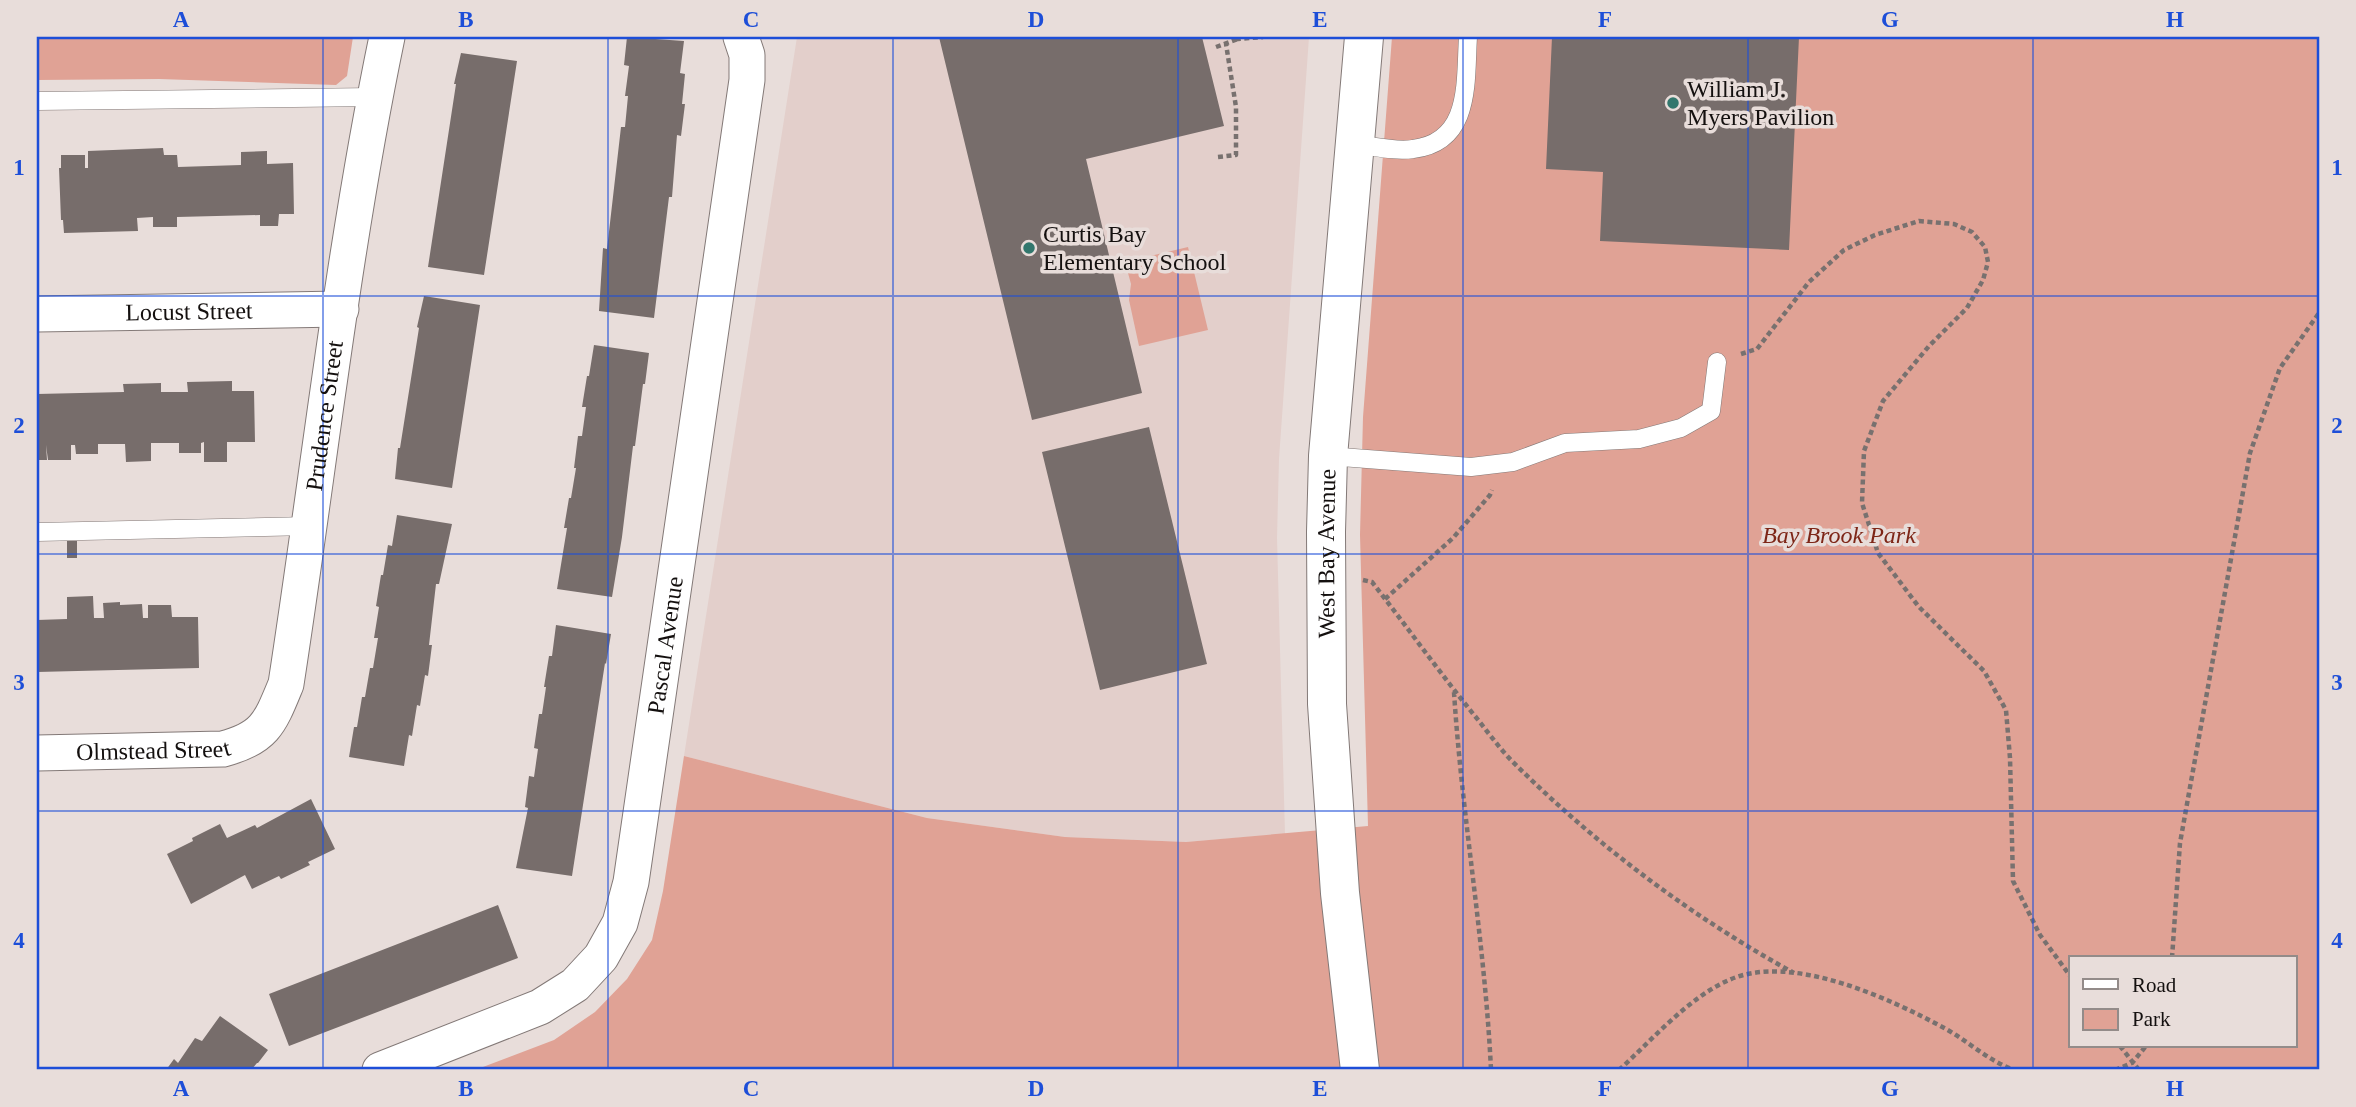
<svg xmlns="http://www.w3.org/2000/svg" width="2356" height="1107" font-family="Georgia,serif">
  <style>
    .built { fill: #e3cfcb }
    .green { fill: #e0a295; fill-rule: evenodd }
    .building { fill: #776d6b }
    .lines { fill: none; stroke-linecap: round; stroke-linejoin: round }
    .lane-casing { stroke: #837977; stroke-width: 19 }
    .street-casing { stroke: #837977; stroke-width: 37 }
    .secondary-casing { stroke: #837977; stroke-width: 40 }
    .path { stroke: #78716f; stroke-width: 4.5; stroke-dasharray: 5 3.5; stroke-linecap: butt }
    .lane { stroke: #fff; stroke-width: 18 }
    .street { stroke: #fff; stroke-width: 35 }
    .secondary { stroke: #fff; stroke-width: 38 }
    .grid { fill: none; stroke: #1d4ed8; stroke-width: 2; stroke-opacity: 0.55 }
    .poi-dot { fill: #32776d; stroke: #e8ddda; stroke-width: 2.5 }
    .labels { text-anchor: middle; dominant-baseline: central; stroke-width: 7; stroke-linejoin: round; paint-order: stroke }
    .poi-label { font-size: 24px; fill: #14100f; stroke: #e8ddda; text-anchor: start }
    .street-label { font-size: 24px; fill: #14100f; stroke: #e8ddda }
    .park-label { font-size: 24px; font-style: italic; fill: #7e2617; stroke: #e8ddda }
    .neatline { fill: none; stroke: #1d4ed8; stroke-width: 2.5 }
    .grid-label { font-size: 23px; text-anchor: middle; font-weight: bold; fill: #1d4ed8 }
  </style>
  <rect width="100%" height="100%" fill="#e8ddda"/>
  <!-- built -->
  <path class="built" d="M797 37H1309L1279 459 1277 538 1285 834 1186 842 1065 837 927 818 684 756Z"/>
  <!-- green -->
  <path class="green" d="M37 37H353L347 76 336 85 159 79 37 80Z
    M1392 37H2319V1070H475L554 1040 595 1012 627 979 652 940 663 891 684 756 927 818 1065 837 1186 842 1368 826 1360 535 1363 417ZM2071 958H2295V1046H2071Z
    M1188 247 1208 330 1139 346 1129 300 1131 284 1125 262Z"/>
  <!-- building -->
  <path class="building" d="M627 37 684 41 680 73 685 74 682 104H685L681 136 677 135 672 197H669L654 318 599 311 603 248 607 249 621 127H625L628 96H625L629 66 624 65Z
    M939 37H1202L1224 126 1086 159 1142 393 1032 420Z
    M1552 37H1799L1789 250 1600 241 1603 172 1546 169Z
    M461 53 517 61 484 275 428 267 456 84H454Z
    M163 148 164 155H177L178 167 241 165V152L267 151V164L293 163 294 214H279L278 226H260V215L177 217V227H153V217L137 218 138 231 64 233 63 220H61L59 168H61V155H85V168H88V151Z
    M424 296 480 305 452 488 395 479 398 448H400L419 328 417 327Z
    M594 345 649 353 645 384H643L635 446H633L622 537 612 597 557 589 567 528H564L569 498H571L576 468H574L578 436H582L586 407H582L587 376H589Z
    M232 381V391H254L255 442H227V462H204V442L201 443V453H179V443H151V461L126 462 125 444H98V454H76L75 445H71V460H48L46 445 47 460H37V394L124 392 123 384 161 383V392H188L187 382Z
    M1149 427 1207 664 1100 690 1042 452Z
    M397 515 452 524 439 584H436L429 645H432L428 676 425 675 420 706 417 705 412 736 409 735 404 766 349 757 354 727H357L362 697H365L370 668H373L378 638H374L379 607 376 606 381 575H383L388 545 392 546Z
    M67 541H77V558H67Z
    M93 596 94 618H104L103 603 120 602V605L142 604 143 618H148V605H171L172 617H198L199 668 37 672V620L67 619V597Z
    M556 625 611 634 606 664 605 663 572 876 516 868 528 808 525 807 529 776 534 777 538 749 534 748 539 714H542L546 687H544L549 656H552Z
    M311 799 335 849 308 862 310 865 281 879 279 876 252 889 245 875 191 904 167 854 193 841 192 838 220 824 227 838 255 825 257 828Z
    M498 905 518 958 289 1046 269 994Z
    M220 1016 268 1050 258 1063H257L251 1070 242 1068 240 1070H166L174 1059 178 1063 195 1038 202 1041Z"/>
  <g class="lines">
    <defs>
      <path id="lane" d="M37 101 374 97
        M1354 144C1373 146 1395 152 1413 149 1472 142 1465 81 1468 37
        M1328 456 1471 467 1513 462 1565 443 1639 439 1681 428 1711 411 1717 362
        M37 532 310 526"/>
      <g id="street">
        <path id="s1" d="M37 314 341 309"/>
        <path id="s2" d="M37 753 223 749C265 738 270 723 286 684 319 470 343 249 387 37"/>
        <path id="s3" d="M380 1070 540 1007 575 985 601 957 620 923 631 882 747 80V55L741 37"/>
      </g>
      <g id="secondary">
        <path id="s4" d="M1360 1070 1340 893 1327 704 1326 532 1328 456 1364 37"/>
      </g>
    </defs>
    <!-- lane casing -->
    <use href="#lane" class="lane-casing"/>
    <!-- street casing -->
    <use href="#street" class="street-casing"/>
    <!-- secondary casing -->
    <use href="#secondary" class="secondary-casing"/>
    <!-- path -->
    <path class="path" d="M1237 37 1238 39 1263 37
      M1216 47 1238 39
      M1218 157 1236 155V107L1226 44
      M1741 354 1757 349 1809 282 1844 250 1875 235 1919 221 1954 224 1972 232 1985 247 1988 262 1983 280 1967 308 1929 346 1883 401 1864 451 1862 503 1878 553 1919 607 1984 671 2006 710 2010 758 2013 881 2040 935 2071 977
      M1363 580 1372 582C1408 628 1442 676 1479 721 1490 735 1501 750 1513 762 1596 845 1692 917 1794 973
      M1385 599 1453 538 1490 495 1492 490
      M1454 692C1462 818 1485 943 1491 1070
      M2172 958 2180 843 2250 453 2280 368 2319 313
      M2120 1046 2139 1070
      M1619 1070C1651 1041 1689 997 1729 980 1791 952 1891 999 1946 1029 1969 1042 1989 1061 2014 1070
      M2115 1070 2132 1063 2146 1046"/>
    <!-- lane -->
    <use href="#lane" class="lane"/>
    <!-- street -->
    <use href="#street" class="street"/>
    <!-- secondary -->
    <use href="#secondary" class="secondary"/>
  </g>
  <!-- grid -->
  <path class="grid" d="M323 37V1070M608 37V1070M893 37V1070M1178 37V1070M1463 37V1070M1748 37V1070M2033 37V1070M37 296H2319M37 554H2319M37 811H2319"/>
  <!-- markers -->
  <g class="poi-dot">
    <circle cx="1673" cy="103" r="7"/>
    <circle cx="1029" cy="248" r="7"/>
  </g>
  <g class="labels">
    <!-- poi labels -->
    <g class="poi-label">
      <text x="1687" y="89">William J.<tspan x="1687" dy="28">Myers Pavilion</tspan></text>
      <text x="1043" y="234">Curtis Bay<tspan x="1043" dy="28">Elementary School</tspan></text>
    </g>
    <!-- street labels -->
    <g class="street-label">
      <text stroke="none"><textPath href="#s1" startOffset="152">Locust Street</textPath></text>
      <text stroke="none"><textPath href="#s2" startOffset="553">Prudence Street</textPath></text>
      <text stroke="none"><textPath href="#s4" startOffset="518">West Bay Avenue</textPath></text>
      <text stroke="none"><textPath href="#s3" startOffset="572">Pascal Avenue</textPath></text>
      <text stroke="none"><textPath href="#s2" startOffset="116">Olmstead Street</textPath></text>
    </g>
    <!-- park labels -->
    <g class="park-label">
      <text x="1839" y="535">Bay Brook Park</text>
    </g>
  </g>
  <!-- border -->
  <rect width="2356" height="1107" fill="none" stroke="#e8ddda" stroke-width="77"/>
  <!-- legend -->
  <rect x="2069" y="956" width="228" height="91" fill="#e8ddda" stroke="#938b89" stroke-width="2"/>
  <rect x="2083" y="979" width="35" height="10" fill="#ffffff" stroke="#938b89" stroke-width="2"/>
  <text x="2132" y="992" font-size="21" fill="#14100f">Road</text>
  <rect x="2083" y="1009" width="35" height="21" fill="#e0a295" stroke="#938b89" stroke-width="2"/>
  <text x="2132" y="1026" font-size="21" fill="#14100f">Park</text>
  <rect x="38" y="38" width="2280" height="1030" class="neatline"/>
  <g class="grid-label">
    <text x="181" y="27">A</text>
    <text x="466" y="27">B</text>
    <text x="751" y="27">C</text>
    <text x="1036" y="27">D</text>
    <text x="1320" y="27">E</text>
    <text x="1605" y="27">F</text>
    <text x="1890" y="27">G</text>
    <text x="2175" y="27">H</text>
    <text x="19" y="175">1</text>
    <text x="2337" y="175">1</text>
    <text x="19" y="433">2</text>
    <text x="2337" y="433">2</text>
    <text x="19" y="690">3</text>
    <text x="2337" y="690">3</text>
    <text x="19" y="948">4</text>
    <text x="2337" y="948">4</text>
    <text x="181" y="1096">A</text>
    <text x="466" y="1096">B</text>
    <text x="751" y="1096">C</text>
    <text x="1036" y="1096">D</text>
    <text x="1320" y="1096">E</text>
    <text x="1605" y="1096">F</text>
    <text x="1890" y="1096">G</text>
    <text x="2175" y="1096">H</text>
  </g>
</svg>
